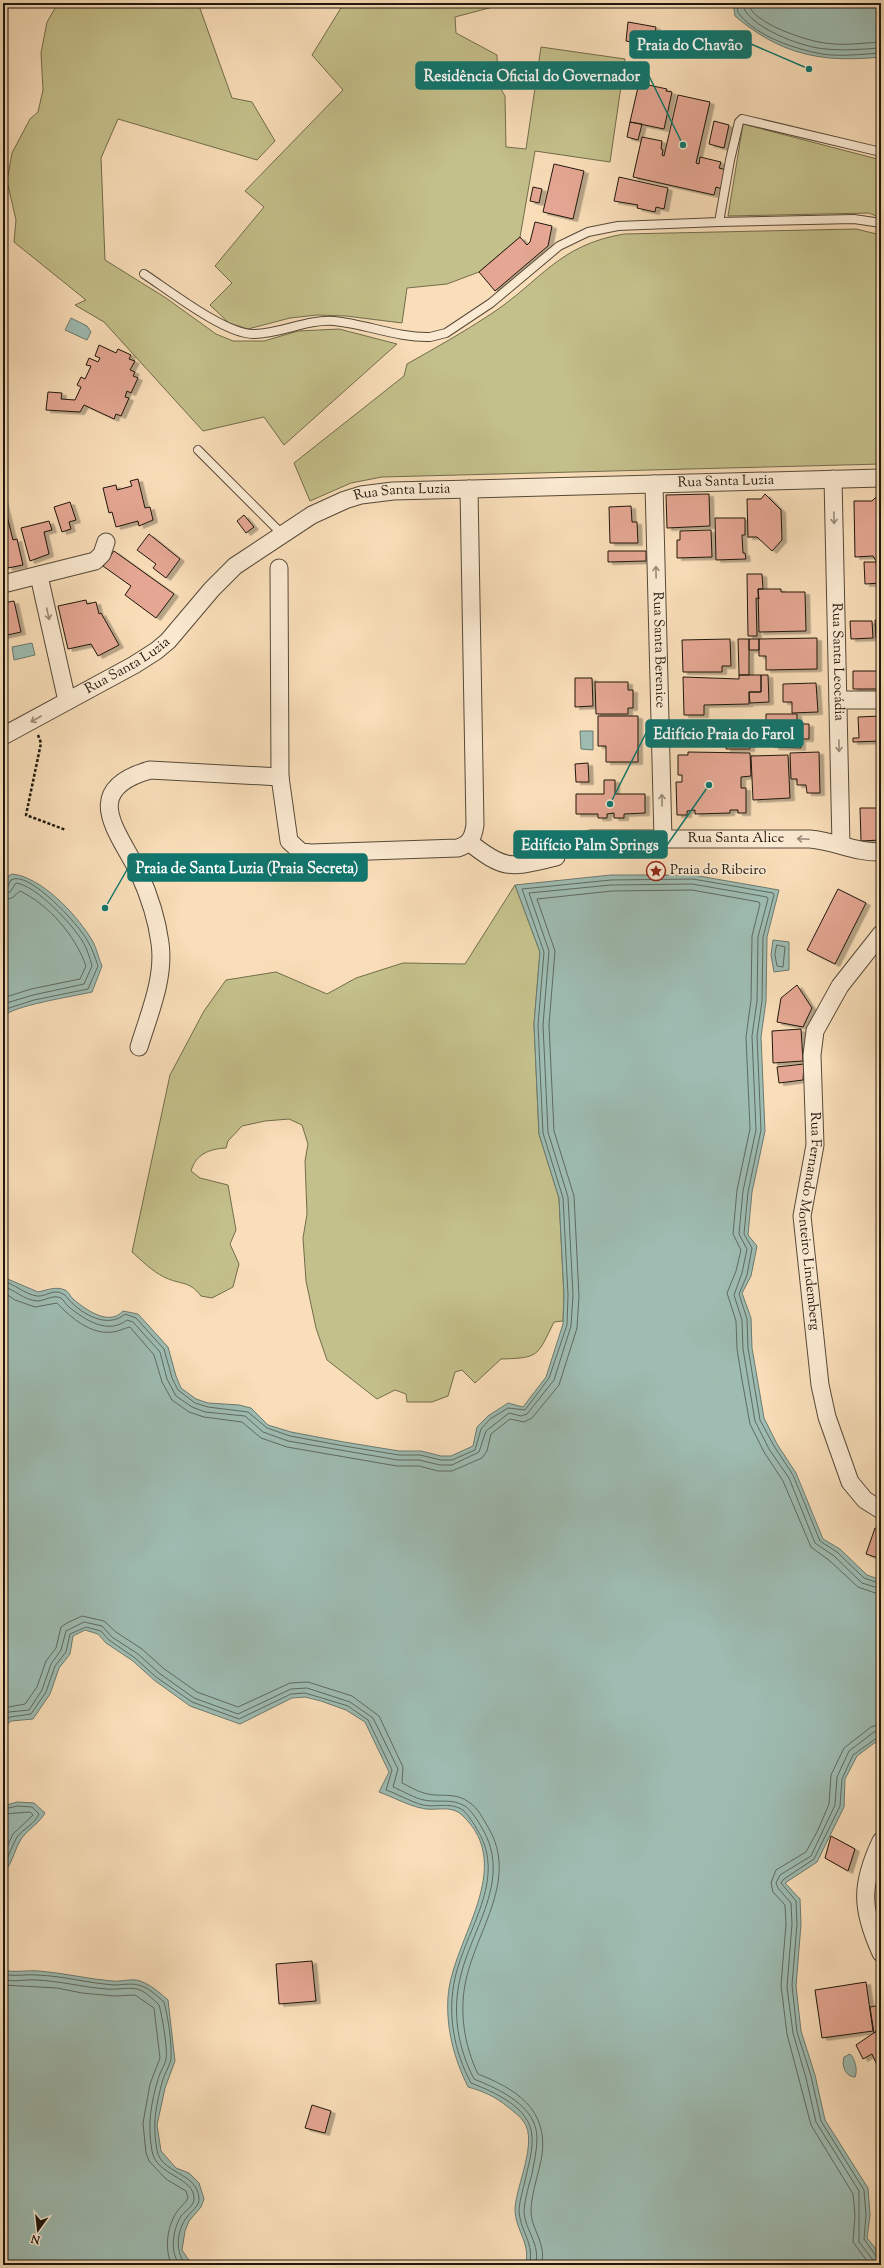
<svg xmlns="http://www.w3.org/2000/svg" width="884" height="2268" font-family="'Sorts Mill Goudy',serif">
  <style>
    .green { fill: #c4c08b; stroke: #726c4c }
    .water { fill: #9ebcb2; stroke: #6b7a70 }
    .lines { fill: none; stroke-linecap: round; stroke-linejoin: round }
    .shore { stroke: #5e6a60; stroke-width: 1 }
    .building { fill: #e5a793; stroke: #1f170d; filter: url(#shadow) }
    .lane-casing { stroke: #564938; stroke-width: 10 }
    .street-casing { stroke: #564938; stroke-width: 19 }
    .path { stroke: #1f170d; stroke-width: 2.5; stroke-dasharray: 3 2; stroke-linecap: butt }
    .lane { stroke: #fbead2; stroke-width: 8 }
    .street { stroke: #fbead2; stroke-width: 17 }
    .oneway { stroke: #988b79 }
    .labels { text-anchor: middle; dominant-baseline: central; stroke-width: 3.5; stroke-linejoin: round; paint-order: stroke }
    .street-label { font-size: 14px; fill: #1f170d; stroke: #fbead2 }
    .poi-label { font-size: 14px; fill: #1f170d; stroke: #fbead2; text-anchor: start }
    .leader { fill: none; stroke: #0f766e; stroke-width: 1.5 }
    .callout-dot { fill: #0f766e; stroke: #fbead2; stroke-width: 1.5 }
    .callout { fill: #0f766e; stroke: #0f766e; stroke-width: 1.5 }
    .callout-label { font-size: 15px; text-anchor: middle; font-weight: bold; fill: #fff }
  </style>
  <defs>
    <filter id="shadow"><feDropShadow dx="4.5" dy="2.5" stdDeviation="0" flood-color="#0004"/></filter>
  </defs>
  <rect width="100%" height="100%" fill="#f9deb9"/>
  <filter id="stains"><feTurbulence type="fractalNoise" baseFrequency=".005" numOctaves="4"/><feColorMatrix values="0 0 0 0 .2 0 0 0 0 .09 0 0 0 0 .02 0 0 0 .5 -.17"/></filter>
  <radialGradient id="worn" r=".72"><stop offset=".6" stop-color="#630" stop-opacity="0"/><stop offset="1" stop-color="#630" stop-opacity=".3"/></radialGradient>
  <!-- green -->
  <path class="green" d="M58 3H198L232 98 252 102 275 141 257 160 118 119 101 158 105 260 166 298 216 334 233 341H264L298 331 339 329 397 344 284 445 264 417 203 431 104 322 75 305 86 300 14 242 16 220 7 181 12 153 30 119 38 112 43 90 41 53 47 22Z
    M344 3H508L455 17 456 33 497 55 498 84 505 96 506 147 526 149 541 47 625 59 610 162 535 151 520 237 479 272 447 284 407 288 402 323 346 316 317 315 290 318 248 329 229 323 210 305 232 283 215 266 264 207 245 191 343 90 312 55Z
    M743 124 881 160V218L869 213 728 216Z
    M856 229 881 235V464L382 477 351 483 310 501 294 463 404 376 407 364C435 348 464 332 491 314 541 281 558 245 624 234Z
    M515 885 540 952 534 1024 539 1134 559 1198 564 1295 563 1321 554 1322C537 1356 540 1358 501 1359L475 1383 462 1370 455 1372 448 1396 432 1402H407L406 1394 395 1390 377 1399 327 1360 316 1328 306 1281 303 1238 307 1214 305 1161 308 1144 302 1125 289 1119 265 1121 242 1126 228 1141 226 1148C209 1149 196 1154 191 1171L200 1178 228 1185 236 1230 230 1244 239 1264 233 1287 212 1298 201 1296C189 1280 180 1285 164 1277 152 1271 142 1261 132 1252L170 1075 204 1011 226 980 276 972 327 994 356 978 403 963 465 964Z"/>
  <!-- water -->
  <path class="water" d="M733 3H881V57C822 63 781 55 735 16Z
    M71 318 87 326 91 332 87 340 65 330Z
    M32 643 35 655 14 660 12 647Z
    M580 731H593V750L581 749Z
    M12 874C41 877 75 913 90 937 96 945 98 957 102 966L92 992C75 996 10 1006 3 1017V891L7 877Z
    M611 875H693L779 890 767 937 766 1001 761 1037 765 1131 752 1192 748 1235 757 1246 751 1276 742 1293 751 1318 752 1348 764 1418 777 1444 796 1473 823 1539 840 1549 867 1575 881 1580V1738L857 1756 845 1779 844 1807 817 1862 785 1883 800 1899 801 1924 796 1986 801 2031 815 2075 825 2120 868 2188 870 2215 867 2238 881 2255V2265H525C532 2245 515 2230 515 2209 516 2186 538 2142 524 2122 520 2116 514 2112 508 2107 496 2097 483 2091 468 2087 454 2058 446 2029 448 1997 452 1939 518 1867 462 1815 450 1804 434 1812 421 1808 407 1805 393 1797 379 1792L389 1772 365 1722 346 1710 321 1701 305 1697 292 1698 240 1724 190 1706 154 1680 133 1661 106 1643 98 1634 85 1630 73 1636 70 1654 59 1668 50 1694 33 1719 11 1721 3 1728V1277L38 1292C48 1290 55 1286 65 1290 68 1291 70 1296 73 1299 85 1309 109 1327 123 1311L138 1314 168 1347 176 1376 181 1388 196 1399 208 1403 239 1405 251 1408 268 1425 291 1432 344 1442 399 1451H421L441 1456H451L473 1446 477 1427 488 1416 508 1403 523 1407 546 1377 563 1324 564 1295 559 1198 539 1134 534 1024 540 952 515 885Z
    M773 940 789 942V970L774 972 771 955Z
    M17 1802 34 1803 45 1813C38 1825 26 1830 20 1841 14 1851 12 1865 3 1873V1806Z
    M3 1970C14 1973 27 1970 39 1971 64 1973 88 1979 112 1981 121 1982 132 1978 140 1981 151 1985 159 1992 168 2000L175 2061 165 2088 157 2125 161 2151 176 2168 189 2173 199 2183 204 2199 201 2207 189 2221 185 2231 182 2250 192 2265H3Z
    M850 2054C855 2058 858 2071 855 2077 846 2077 841 2066 844 2057Z"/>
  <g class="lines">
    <!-- shore -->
    <path class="shore" d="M737 3C737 7 737 12 740 15 758 37 795 49 822 54 842 57 862 54 881 53
      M742 3C746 27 804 48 826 49 845 51 862 49 881 48
      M748 3C751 23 807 41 825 43 844 46 862 43 881 42
      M3 889 7 888 11 880C28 869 79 925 87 940 92 948 95 957 98 966L88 989 34 1000 3 1010
      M3 894 10 892 16 883C36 885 73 925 83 942 87 949 90 958 92 966L84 984 33 995 3 1004
      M3 900 12 898 20 891C49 905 75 935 86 966L80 979 31 989 3 998
      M777 945 785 947 783 967 777 966 775 955Z
      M3 1281C15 1284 24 1294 37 1296 46 1297 54 1288 63 1294 66 1295 67 1298 69 1300 83 1315 108 1329 125 1314L136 1318 164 1349 172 1378 178 1390 195 1403 208 1407 248 1412 267 1428 290 1436 344 1446 399 1455H420L441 1460H452L475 1450 481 1429 490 1419 508 1408 525 1410 549 1378 567 1325 568 1295 563 1198 543 1133 538 1025 544 952 522 889 611 880 693 879 773 893 774 895 763 937 762 1001 757 1036 761 1130 748 1192 744 1234 752 1248 747 1275 739 1294 747 1319 748 1348 760 1420 774 1446 793 1475 820 1541 837 1552 864 1578 881 1584
      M3 1286C15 1290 24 1300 37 1301 45 1301 53 1294 61 1298 64 1300 66 1305 69 1307 85 1320 108 1335 127 1320L133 1322 160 1352 167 1379 176 1396 192 1407 205 1412 245 1416 263 1432 288 1441 398 1460H419L440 1465H452L479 1452 486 1431 509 1413 521 1416 527 1414 554 1380 571 1326 573 1295 568 1197 548 1132 543 1025 549 951 529 893 611 885 692 884 767 897 768 899 758 937 757 1001 752 1036 756 1130 743 1191 739 1234 747 1249 742 1273 734 1295 742 1320 743 1349 755 1421 769 1449 789 1478 815 1543 834 1556 862 1583 881 1589
      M3 1292 15 1300 35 1307 57 1303C70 1317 91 1335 112 1332 118 1332 124 1328 130 1327L154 1355 162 1382 172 1400 189 1412 204 1417 242 1422 261 1438 287 1447 397 1466H419L438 1471H452L482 1458 487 1451 491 1434 510 1419 524 1422 532 1418 559 1385 577 1328 579 1296 574 1196 554 1131 549 1025 555 951 537 899 612 891 692 890 759 902 760 904 752 936 751 1000 746 1037 750 1129 737 1190 733 1234 741 1250 736 1271 727 1293 736 1321 737 1349 742 1380 750 1424 764 1452 783 1481 811 1547 830 1561 858 1587 881 1595
      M3 1708 25 1704 37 1687 46 1661 56 1648 61 1627 67 1623 82 1616 104 1621 116 1632 142 1649 163 1668 197 1692 238 1707 290 1683 308 1682 352 1696 379 1716 403 1767 402 1783C409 1786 416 1791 424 1793 440 1798 455 1791 470 1803 478 1808 483 1819 488 1827 519 1879 477 1929 466 1980 459 2011 464 2045 478 2074 516 2089 548 2109 542 2155 539 2173 532 2191 531 2209 530 2229 548 2244 541 2265
      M3 1716 9 1712 29 1710 42 1690 51 1664 61 1650 66 1631 84 1622 102 1626 112 1637 138 1654 159 1673 194 1698 238 1714 291 1689 307 1688 350 1702 373 1718 398 1769 393 1787C403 1791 414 1798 424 1800 439 1803 451 1798 465 1806 472 1811 478 1821 482 1828 513 1880 471 1928 460 1979 452 2013 458 2048 474 2079 499 2089 537 2106 537 2138 537 2150 534 2162 532 2174 529 2185 525 2198 524 2210 524 2230 542 2245 535 2265
      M3 1723 10 1717 31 1714 46 1692 55 1666 66 1652 70 1634 86 1627 101 1631 109 1640 135 1658 156 1677 192 1702 239 1719 291 1694 305 1693 322 1698 348 1706 368 1720 392 1770 386 1790C398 1794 411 1802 423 1805 437 1808 451 1801 464 1811 469 1816 474 1824 478 1831 507 1880 466 1929 455 1978 447 2014 454 2051 471 2083 494 2092 530 2107 532 2136 533 2149 529 2163 526 2176 524 2187 520 2198 519 2209 519 2230 536 2245 529 2265
      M881 1730 874 1732 849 1751 837 1777 835 1805 811 1856 780 1875 776 1883 778 1888 791 1903 792 1924 787 1987 793 2033 806 2078 816 2122 859 2191V2242L873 2260 881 2262
      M881 1735 853 1755 842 1779 840 1806 814 1859 784 1879 781 1883 796 1901 797 1924 792 1985 797 2032 811 2076 821 2121 864 2190 866 2215 864 2239 876 2256 881 2257
      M3 1809 18 1806 32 1807 39 1814C35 1824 24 1828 17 1837 12 1846 8 1858 3 1867
      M3 1814 30 1812 33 1815 13 1834 3 1856
      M3 1974C13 1977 25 1974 37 1975 63 1976 88 1983 114 1985 121 1985 131 1983 138 1985 148 1987 156 1995 164 2002 168 2017 172 2043 171 2059 170 2065 165 2073 163 2079 156 2105 152 2124 157 2150 161 2174 197 2172 199 2198 200 2206 191 2211 187 2217 176 2231 175 2253 186 2265
      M3 1979C13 1983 25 1979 36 1980 60 1981 82 1987 106 1989 116 1990 127 1987 137 1989 145 1991 153 1999 159 2005 162 2015 168 2049 166 2059 165 2065 161 2070 159 2076 151 2103 147 2123 152 2151 156 2176 195 2177 194 2199 194 2206 185 2211 181 2216 173 2229 169 2253 180 2265
      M3 1985 57 1988 82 1993 114 1996 135 1995 154 2008 160 2058 150 2084 143 2123 146 2153 149 2161 166 2179 186 2191 188 2198C185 2204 179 2208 176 2213 167 2228 164 2250 172 2265
      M870 2265 853 2242 855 2215 853 2194 811 2125 787 2034 781 1985 786 1924 785 1905 773 1892 771 1883 776 1870 806 1852 818 1830 829 1804 831 1775 844 1748 871 1727 881 1724"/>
  </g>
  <!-- building -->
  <path class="building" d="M628 22 656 27 653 46 626 41Z
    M639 83 667 89 666 91 672 92 664 129 630 122Z
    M678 95 710 102 696 163 699 164 700 157 721 162 719 168 726 170 722 189 716 187 714 195 633 177 642 137 662 141 661 149 663 150 662 155 664 156Z
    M714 121 729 125 724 148 709 144Z
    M630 122 642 124 638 140 627 137Z
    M554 164 584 171 573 219 543 212Z
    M619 177 668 188 664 209 656 207 655 212 637 208 638 205 614 201Z
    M533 187 542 189 539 203 530 201Z
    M535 222 552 226 548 246 495 291 479 272 520 237 527 245 530 242Z
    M99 345 116 353 118 349 131 355 129 359 135 361 130 370 135 372 133 376 138 378 131 393 127 391 125 397 129 398 121 416 116 414 114 419 84 405 80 412 46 410 48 392 62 393 61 399 75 400 81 387 77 385 81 377 85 379 91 366 86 365 89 358 98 362 100 358 95 356Z
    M138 479 145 508 150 507 153 520 139 526 138 521 116 527 112 512 109 513 103 488 116 485 117 490 132 486 130 481Z
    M709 494 710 526 667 528 666 495Z
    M765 494 781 510 782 540 772 551 757 537H748L747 499H761Z
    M881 497V561H876L873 556 855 557 854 501H872L875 498Z
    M3 500 13 540 17 539 23 565 8 568 5 556 3 557Z
    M70 502 76 520 69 522 71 529 62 532 54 507Z
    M631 506 632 522H637L638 543H610L609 507Z
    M244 515 254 527 246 533 237 521Z
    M715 518H745V535H742L743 553H745L746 559 716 560Z
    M49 521 52 530 44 532 49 554 30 561 21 528Z
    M711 530 712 557 677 558V540H680V531Z
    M149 534 180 559 166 578 153 568 156 564 137 550Z
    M114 551 174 594 156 618 125 595 131 586 103 566Z
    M608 551H646V561L608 562Z
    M864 562H876L877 571 881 570V583L865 584Z
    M747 574H762L763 589H758L759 599 756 598 757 636H748Z
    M758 589H781V592H805L806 631 759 632Z
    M86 600 87 604 96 602 99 614 101 613 119 645 98 656 91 644 68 649 58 606Z
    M14 601 21 632 3 636V603Z
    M875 620H881V638H876Z
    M850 621H872L873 638 851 639Z
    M817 638V669L766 670V656H759V639Z
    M730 639 731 666H722V672H683L682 640Z
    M738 639H749V675H739Z
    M749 639H759V650H749Z
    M853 671H881V689H853Z
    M739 675H761V692H749V704L704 705V715H684L683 677 739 679Z
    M761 675H768L769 702 750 703 749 692H761Z
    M575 678H592L593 706 575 707Z
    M595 682H628V690H633V708H628V714H596Z
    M816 683 818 712 792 713V702H783V684Z
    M766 714H797V724H809V739H801V748L774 747 775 740H769V724L766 723Z
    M598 716H638V762H606V746H598Z
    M881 716V741L853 742V738H859L858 717Z
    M750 726V749H726V727Z
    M688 752 750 753 751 776 741 777V788H746V813H738V810H730V813L695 814V810L687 811V815H677L676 782H682V775H678V755H688Z
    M819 752 820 793H807L806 785H797V779H791L790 753Z
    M788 755 790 798 753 800 751 756Z
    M588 763 589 782H576L575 764Z
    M604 780H615V794H645V813L624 814V818H614V813L607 814V818H598V814H576V794H604Z
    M860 808H881V840L861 841Z
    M838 889 866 903 835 964 807 950Z
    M797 985 812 1008 803 1027 777 1022 781 998Z
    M801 1029 803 1061 773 1063 772 1031Z
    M804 1064 803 1080 779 1083 777 1067Z
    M875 1528 881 1530V1559L866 1554Z
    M831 1836 855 1849 848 1871 825 1858Z
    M312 1961 316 2001 279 2004 276 1964Z
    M866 1982 873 2031 822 2038 815 1990Z
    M881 2005V2028L874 2033 870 2007Z
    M881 2028V2063L877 2065 872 2054 863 2059 856 2045Z
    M312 2105 331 2111 325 2133 305 2128Z"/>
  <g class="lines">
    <defs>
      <path id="lane" d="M719 222 730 160 739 122 742 119 881 152
        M144 274C170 291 225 334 253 334 281 334 306 319 334 321 366 324 398 338 430 337L446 333 491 303 559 246 588 232 618 226 719 222 854 219 881 223
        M198 450 282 534"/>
      <g id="street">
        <path id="s1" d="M833 479 841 845"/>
        <path id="s2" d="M654 484 663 839"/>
        <path d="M279 568 280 777 289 841 301 852 311 853 458 848C470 844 473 838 475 825L469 489"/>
        <path d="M39 576 67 701"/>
        <path d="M3 584 95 561 102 554 106 542"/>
        <path d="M838 700H881"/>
        <path id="s3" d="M3 736 134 665 156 651 168 641 212 589 235 566 312 515 345 500 361 495 393 491 881 478"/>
        <path id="s4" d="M590 839H810C835 841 856 853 881 852"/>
        <path d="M469 842C506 872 512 867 556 857"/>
        <path id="s5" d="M881 934 840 986 815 1031 812 1055 815 1145 802 1216 820 1385 827 1417 850 1482 865 1500 881 1510"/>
        <path d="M139 1047C149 1014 165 978 160 943 157 920 149 895 139 873 118 831 79 790 150 770L280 777"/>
        <path d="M881 1841C860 1885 861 1909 881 1953"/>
      </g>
    </defs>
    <!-- lane casing -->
    <use href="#lane" class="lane-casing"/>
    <!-- street casing -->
    <use href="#street" class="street-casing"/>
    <!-- path -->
    <path class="path" d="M38 735 41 743 26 815 66 830"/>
    <!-- lane -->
    <use href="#lane" class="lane"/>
    <!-- street -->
    <use href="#street" class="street"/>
  </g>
  <!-- one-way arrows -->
  <defs><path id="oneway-shaft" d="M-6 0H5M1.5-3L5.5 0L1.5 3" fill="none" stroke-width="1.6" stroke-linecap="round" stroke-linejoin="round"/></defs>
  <g class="oneway">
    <use href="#oneway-shaft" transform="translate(834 518) rotate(89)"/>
    <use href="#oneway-shaft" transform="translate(656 572) rotate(-91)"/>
    <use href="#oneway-shaft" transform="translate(48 614) rotate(77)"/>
    <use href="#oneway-shaft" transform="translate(36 719) rotate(150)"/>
    <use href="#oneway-shaft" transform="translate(839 746) rotate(89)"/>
    <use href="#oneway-shaft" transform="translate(662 800) rotate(-91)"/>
    <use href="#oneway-shaft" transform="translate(803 839) rotate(-177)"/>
  </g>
  <!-- icons -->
  <defs>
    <symbol id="sight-ring" viewBox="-11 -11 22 22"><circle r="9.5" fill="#fbead2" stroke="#8f2418" stroke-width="1.5"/><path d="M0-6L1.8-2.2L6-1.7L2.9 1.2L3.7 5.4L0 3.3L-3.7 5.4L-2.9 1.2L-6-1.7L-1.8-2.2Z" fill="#8f2418"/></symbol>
  </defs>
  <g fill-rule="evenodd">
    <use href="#sight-ring" x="645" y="860" width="22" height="22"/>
  </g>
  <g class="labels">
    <!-- street labels -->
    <g class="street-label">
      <text stroke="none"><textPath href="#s3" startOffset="802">Rua Santa Luzia</textPath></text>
      <text stroke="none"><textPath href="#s3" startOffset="478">Rua Santa Luzia</textPath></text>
      <text stroke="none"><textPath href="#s2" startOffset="166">Rua Santa Berenice</textPath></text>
      <text stroke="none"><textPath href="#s1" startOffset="183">Rua Santa Leocádia</textPath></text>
      <text stroke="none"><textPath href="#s3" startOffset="143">Rua Santa Luzia</textPath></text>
      <text stroke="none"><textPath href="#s4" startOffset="146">Rua Santa Alice</textPath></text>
      <text stroke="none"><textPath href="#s5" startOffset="309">Rua Fernando Monteiro Lindemberg</textPath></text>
    </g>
    <!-- poi labels -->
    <g class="poi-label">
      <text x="670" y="871">Praia do Ribeiro</text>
    </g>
  </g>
  <!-- callouts -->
  <path class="leader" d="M809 69L751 44M683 145L649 76M610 804L646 733M709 785L667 845M105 908L128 868"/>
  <g class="callout-dot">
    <circle cx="809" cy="69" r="4"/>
    <circle cx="683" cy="145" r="4"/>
    <circle cx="610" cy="804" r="4"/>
    <circle cx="709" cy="785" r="4"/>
    <circle cx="105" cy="908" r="4"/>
  </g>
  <g class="callout">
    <rect x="630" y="31" width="121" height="27" rx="4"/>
    <rect x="416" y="62" width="233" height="27" rx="4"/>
    <rect x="646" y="720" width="157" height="27" rx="4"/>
    <rect x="514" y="831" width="153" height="27" rx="4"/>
    <rect x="128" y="854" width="239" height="27" rx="4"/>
  </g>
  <g class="callout-label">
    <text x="690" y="50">Praia do Chavão</text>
    <text x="532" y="81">Residência Oficial do Governador</text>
    <text x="724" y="739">Edifício Praia do Farol</text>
    <text x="590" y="850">Edifício Palm Springs</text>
    <text x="247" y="873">Praia de Santa Luzia (Praia Secreta)</text>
  </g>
  <!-- margin -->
  <rect width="884" height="2268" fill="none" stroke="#f9deb9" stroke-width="16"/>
  <rect x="4" y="4" width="876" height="2260" fill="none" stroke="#1f170d" stroke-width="2"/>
  <rect x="8" y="8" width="868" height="2252" fill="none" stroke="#1f170d"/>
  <!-- north arrow -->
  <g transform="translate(38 2230) rotate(195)" stroke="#fbead2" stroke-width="3" paint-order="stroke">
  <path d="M0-3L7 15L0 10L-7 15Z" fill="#1f170d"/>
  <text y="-6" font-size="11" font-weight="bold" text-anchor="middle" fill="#1f170d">N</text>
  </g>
  <rect width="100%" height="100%" filter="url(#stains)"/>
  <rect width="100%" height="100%" fill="url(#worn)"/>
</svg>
